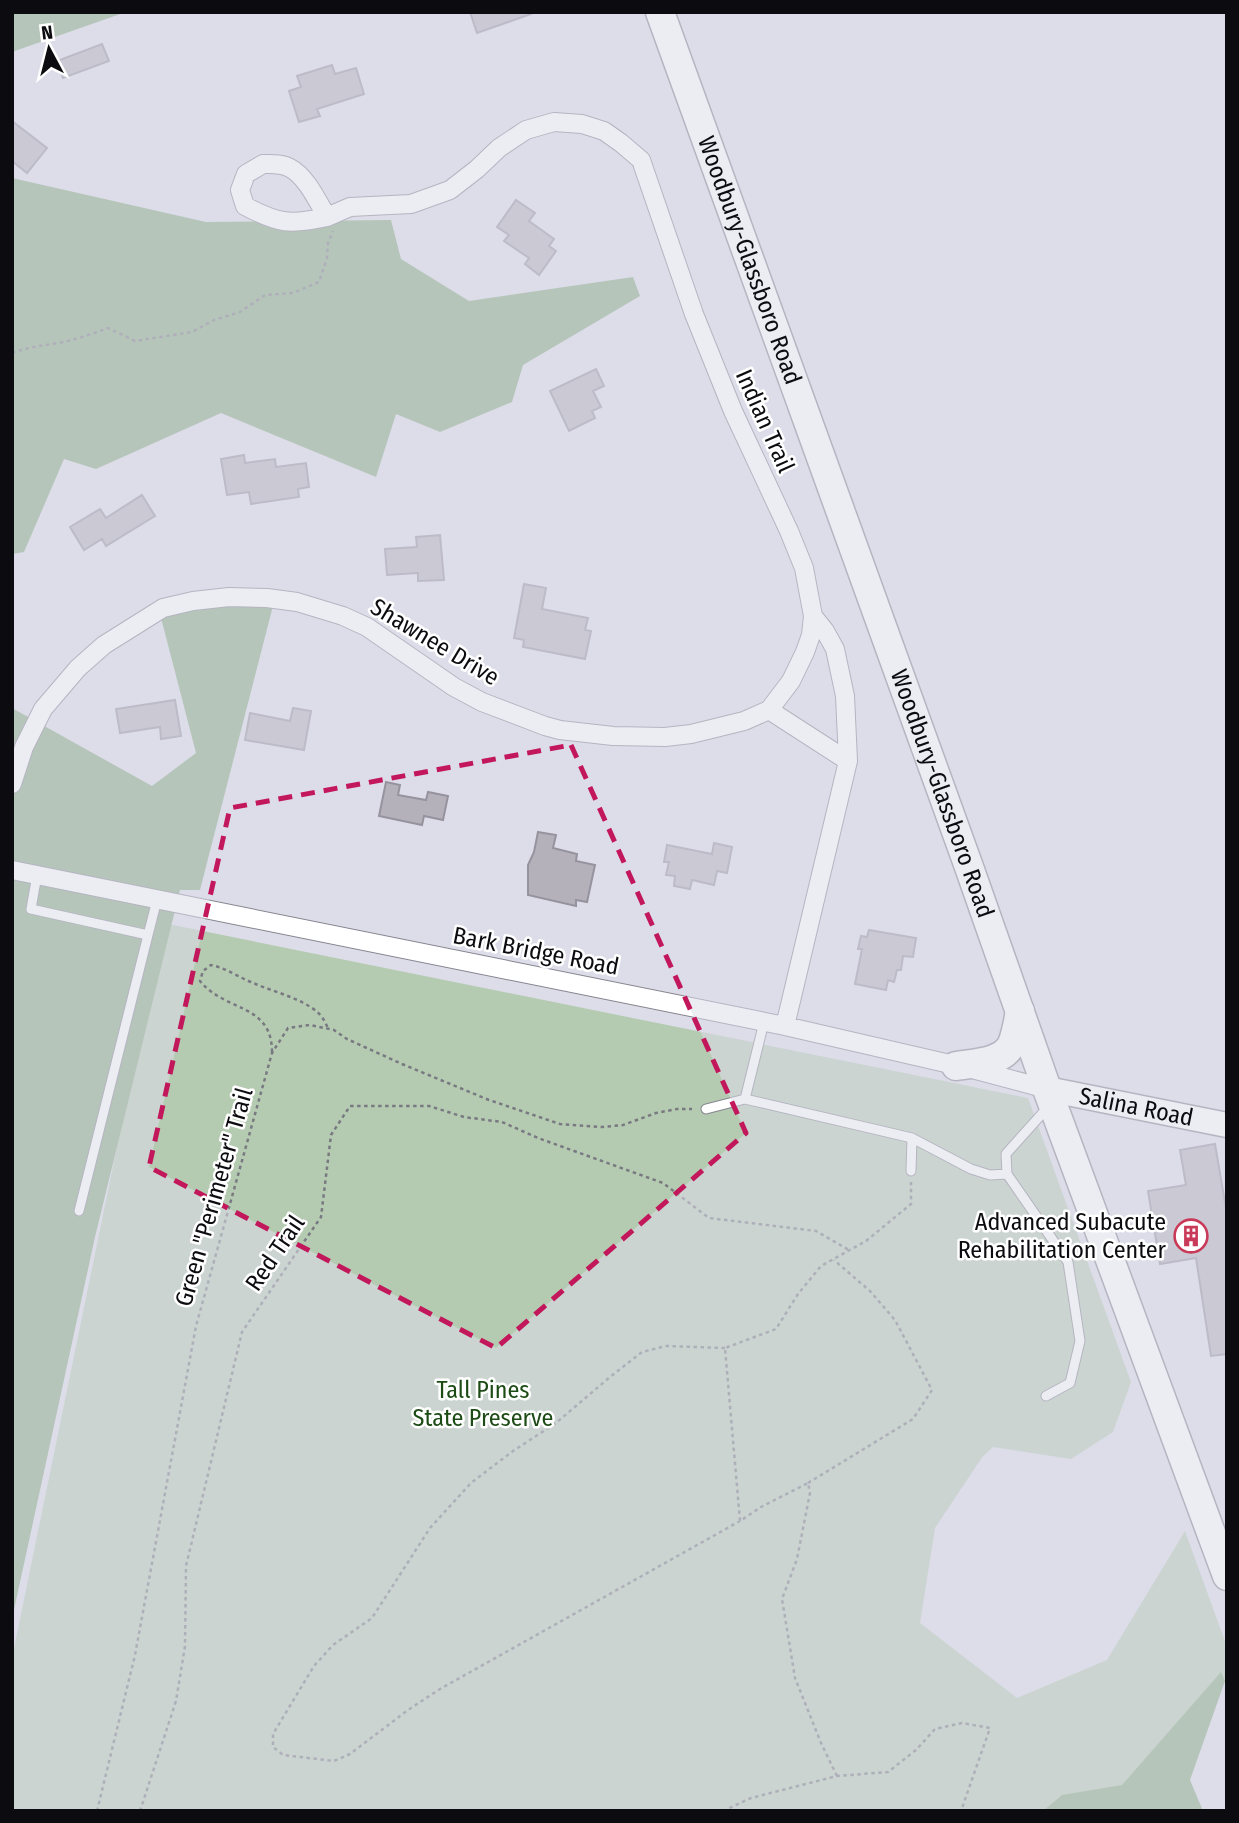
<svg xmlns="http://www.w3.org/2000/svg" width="1239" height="1823" font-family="'Fira Sans Condensed',sans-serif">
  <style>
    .green { fill: #b5cbb1 }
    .forest { fill: #87a981 }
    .building { fill: #b4b1bb; stroke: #97939e; stroke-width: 2 }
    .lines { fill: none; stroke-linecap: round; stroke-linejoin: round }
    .lane-casing { stroke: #868590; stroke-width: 11 }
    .street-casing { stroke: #868590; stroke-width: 20 }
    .secondary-casing { stroke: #868590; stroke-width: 27 }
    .primary-casing { stroke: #868590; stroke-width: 31 }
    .path { stroke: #797981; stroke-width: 2.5; stroke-dasharray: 3.5 3.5; stroke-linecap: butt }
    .lane { stroke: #fff; stroke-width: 9 }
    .street { stroke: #fff; stroke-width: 18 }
    .secondary { stroke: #fff; stroke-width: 24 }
    .primary { stroke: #fff; stroke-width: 28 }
    .marked { fill: none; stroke: #c2185b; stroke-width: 5; stroke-dasharray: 14 9; stroke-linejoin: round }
    .labels { text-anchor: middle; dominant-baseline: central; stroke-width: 5; stroke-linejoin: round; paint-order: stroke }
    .street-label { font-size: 24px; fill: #0c0c10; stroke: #fff }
    .poi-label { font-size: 24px; fill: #0c0c10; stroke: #fff; text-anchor: end }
    .park-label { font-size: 24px; fill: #1d4b15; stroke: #fff }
  </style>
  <rect width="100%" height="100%" fill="#dddde9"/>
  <!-- green -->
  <path class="green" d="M163 923 1028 1098 1131 1382 1113 1432 1071 1459 993 1447 983 1456 935 1528 920 1623 1017 1698 1107 1660 1185 1531 1227 1647V1678L1143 1811H12V1658Z"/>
  <!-- forest -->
  <path class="forest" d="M12 12H126L12 52Z
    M12 178 206 222 391 220 401 259 469 301 633 277 640 296 523 365 512 402 440 432 396 414 376 477 221 413 96 469 64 459 24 552 12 554Z
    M275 598 200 890H180L95 1237 12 1619V708L152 786 196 753 160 614Z
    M1221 1672 1225 1681 1190 1780 1203 1811H1043L1062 1795 1122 1785Z"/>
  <!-- building -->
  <path class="building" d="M470 12H530L531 14 477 33Z
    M102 44 109 61 63 78 57 61Z
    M332 65 335 74 356 68 364 94 317 109 320 116 299 122 289 91 301 87 297 76Z
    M12 121 47 148 27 173 12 161Z
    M516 200 535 213 529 221 554 239 549 246 556 251 539 275 525 264 529 258 504 241 509 235 497 227Z
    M596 369 604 386 593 391 601 407 592 411 595 418 569 431 550 391Z
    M244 455 245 463 275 459 276 467 306 463 309 487 298 489 299 497 251 504 249 492 227 495 221 459Z
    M142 495 155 516 106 546 102 539 84 550 70 527 100 509 106 518Z
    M440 535 444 580 418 581V573L387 575 385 549 417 547 416 537Z
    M524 584 546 588 542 609 588 618 585 630 591 631 585 659 523 647 524 640 514 638Z
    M175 700 181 736 161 739 160 727 120 733 116 709Z
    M293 708 311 711 304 750 245 740 250 713 290 721Z
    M386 782 400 785 398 795 426 800 428 792 448 796 443 820 424 816 422 825 379 816Z
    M538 832 556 835 553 848 577 854 576 861 595 865 587 902 576 900V906L528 895V865L534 852Z
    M714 843 732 847 727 873 717 871 714 885 692 880 690 889 674 886 675 876 666 875 669 862H664L667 845 712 854Z
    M869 930 916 938 913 957 903 956 901 970H897L894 982 888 980 886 990 855 984 862 949H858L861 936 867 937Z
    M1215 1144 1227 1214V1354L1211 1356 1196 1258 1160 1264 1148 1191 1186 1185 1180 1150Z"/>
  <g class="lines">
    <defs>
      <path id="lane" d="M37 875 31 909 148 935 157 900
        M745 1099 764 1022
        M706 1109 745 1099 912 1138 971 1169 990 1175 1007 1174
        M911 1171 912 1138
        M79 1211 148 935
        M1046 1396 1070 1383 1080 1341 1068 1262 1007 1174 1006 1154 1049 1106"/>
      <path id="street" d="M263 164C271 164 282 163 290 168 306 176 318 202 327 217 290 225 279 224 245 206L240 190 246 174Z
        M327 217 350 207 411 204 450 190 477 169 499 148 526 130 554 122 582 124 604 131 621 143 641 160 694 314 733 411 789 531 804 568 813 616 825 631 835 649 845 696 848 761 785 1026
        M769 710 848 761
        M12 784 24 747 43 709 78 668 104 645 163 608 193 601 229 597 267 598 297 602 343 616 367 627 454 687 482 702 545 726 560 730 613 736 665 737 691 734 744 721 769 710 791 681 805 652 811 635 813 616
        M12 870 785 1026 976 1070 1047 1089"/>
      <g id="secondary">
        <path id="s1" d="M1047 1089 1227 1125"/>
      </g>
      <g id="primary">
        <path id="s2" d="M660 12 969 867 1047 1089 1227 1576"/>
        <path d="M956 1066C974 1063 1003 1063 1012 1044 1016 1034 1018 1022 1020 1011"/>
      </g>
    </defs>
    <!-- lane casing -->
    <use href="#lane" class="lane-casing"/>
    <!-- street casing -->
    <use href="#street" class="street-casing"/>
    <!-- secondary casing -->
    <use href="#secondary" class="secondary-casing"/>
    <!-- primary casing -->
    <use href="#primary" class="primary-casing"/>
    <!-- path -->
    <path class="path" d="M12 353C28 347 41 346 58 343 75 340 92 334 108 328L135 341 192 332 214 320 240 312 265 295 293 293 319 282 327 258 328 243 333 231
      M272 1052C272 1003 225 1012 200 981L203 971 211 965C226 968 238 977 251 982 271 991 294 996 312 1008 320 1013 325 1020 328 1029
      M725 1348 666 1346 642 1352 610 1377 556 1423 513 1451 471 1483 430 1528 372 1618 333 1645 314 1666 273 1734V1747L283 1755 334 1761 350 1754 408 1710 440 1689 740 1521
      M808 1483 913 1419 932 1390 895 1320 870 1291 834 1260
      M837 1776 821 1743 795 1678 782 1599 797 1559 810 1493 808 1483 761 1507 740 1521 725 1348 776 1329 798 1294 821 1266 866 1241 911 1204V1182
      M97 1811 135 1655 196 1326 272 1053 288 1028 310 1025 334 1030 347 1039 402 1064 489 1100 560 1124 602 1127 623 1125 656 1113 677 1109H692
      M140 1811 176 1701 185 1646 186 1566 242 1332 321 1217 331 1135 350 1106H429L464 1117 502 1122 538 1138 663 1183 709 1218 816 1231 849 1250
      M723 1811 751 1798 837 1776 888 1772 916 1750 935 1729 962 1723 990 1728 961 1811"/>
    <!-- lane -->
    <use href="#lane" class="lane"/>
    <!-- street -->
    <use href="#street" class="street"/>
    <!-- secondary -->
    <use href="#secondary" class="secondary"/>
    <!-- primary -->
    <use href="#primary" class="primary"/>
  </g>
  <!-- marked area -->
  <path d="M0 0H1239V1823H0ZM571 745 746 1133 496 1348 149 1167 230 808Z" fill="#dddde9" fill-opacity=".55" fill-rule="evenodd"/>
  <path class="marked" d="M571 745 746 1133 496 1348 149 1167 230 808Z"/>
  <!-- icons -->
  <defs>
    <symbol id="building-ring" viewBox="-11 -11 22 22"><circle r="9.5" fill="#fff" stroke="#c93958" stroke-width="1.5"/><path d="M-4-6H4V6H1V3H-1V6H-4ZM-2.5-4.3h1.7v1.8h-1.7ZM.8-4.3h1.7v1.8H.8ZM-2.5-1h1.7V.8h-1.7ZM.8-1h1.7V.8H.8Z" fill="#c93958"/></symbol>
  </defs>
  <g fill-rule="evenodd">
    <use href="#building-ring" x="1172" y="1217" width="38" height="38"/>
  </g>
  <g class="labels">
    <!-- street labels -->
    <g class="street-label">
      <text stroke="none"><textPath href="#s2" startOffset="264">Woodbury-Glassboro Road</textPath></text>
      <text transform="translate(765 421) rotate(66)">Indian Trail</text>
      <text transform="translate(435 642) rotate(31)">Shawnee Drive</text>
      <text stroke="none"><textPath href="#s2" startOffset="831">Woodbury-Glassboro Road</textPath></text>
      <text transform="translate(536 951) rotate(11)">Bark Bridge Road</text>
      <text stroke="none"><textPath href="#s1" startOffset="91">Salina Road</textPath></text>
      <text transform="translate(214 1197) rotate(-74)">Green "Perimeter" Trail</text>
      <text transform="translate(275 1253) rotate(-56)">Red Trail</text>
    </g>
    <!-- poi labels -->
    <g class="poi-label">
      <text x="1166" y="1222">Advanced Subacute<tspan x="1166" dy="28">Rehabilitation Center</tspan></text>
    </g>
    <!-- park labels -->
    <g class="park-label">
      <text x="483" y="1390">Tall Pines<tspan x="483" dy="28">State Preserve</tspan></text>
    </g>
  </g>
  <!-- border -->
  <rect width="1239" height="1823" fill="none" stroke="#0c0c10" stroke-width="28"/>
  <!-- north arrow -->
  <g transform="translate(49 49) rotate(353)" stroke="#ffffff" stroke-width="5" paint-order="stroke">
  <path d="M0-5L12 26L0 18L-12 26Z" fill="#0c0c10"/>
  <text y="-10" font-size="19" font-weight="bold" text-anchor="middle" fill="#0c0c10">N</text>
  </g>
</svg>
